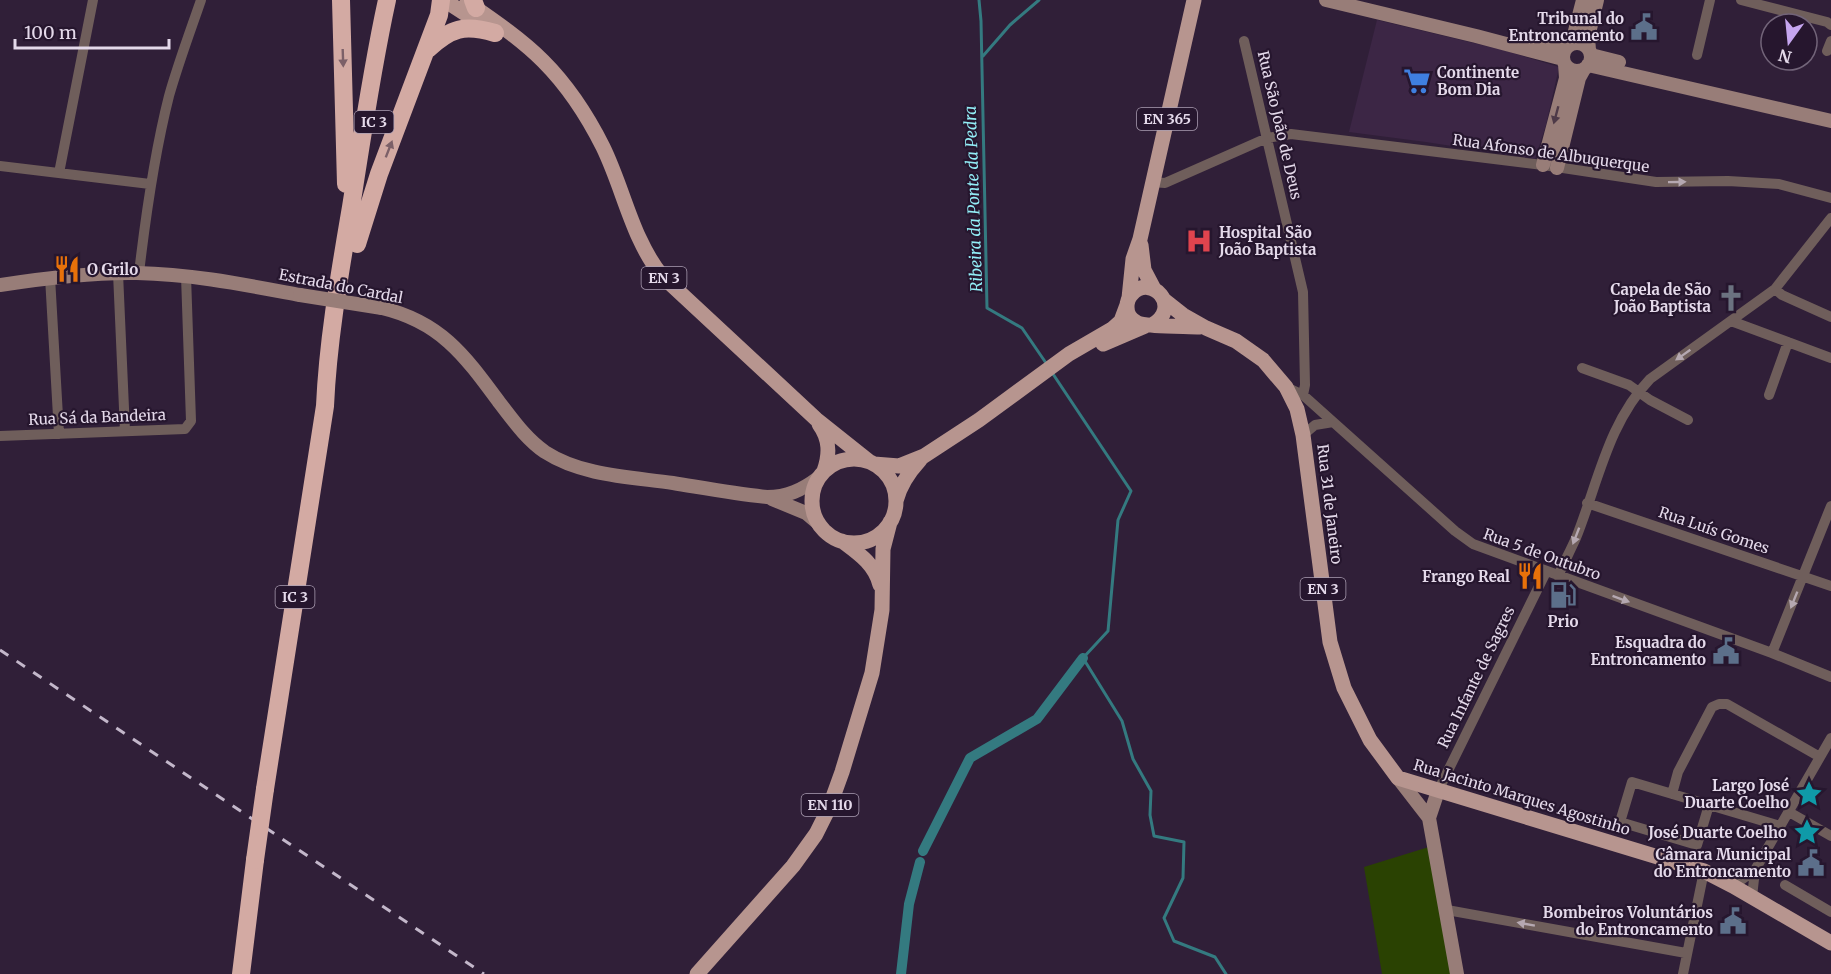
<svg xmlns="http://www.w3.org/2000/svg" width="1831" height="974" font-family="Merriweather,serif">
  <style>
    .built { fill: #3c2645 }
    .green { fill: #2a4202 }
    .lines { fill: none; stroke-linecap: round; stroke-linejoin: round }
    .stream { stroke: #347a80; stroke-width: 3 }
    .canal { stroke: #347a80; stroke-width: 10 }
    .street { stroke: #6f5e5b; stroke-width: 10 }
    .secondary { stroke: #987d78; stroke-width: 14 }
    .primary { stroke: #b7958f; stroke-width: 15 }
    .highway { stroke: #d3aaa3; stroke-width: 18 }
    .rail { stroke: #c3b7ca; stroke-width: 3; stroke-dasharray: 10 10; stroke-linecap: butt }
    .secondary-bridge { stroke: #987d78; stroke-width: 14 }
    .highway-bridge { stroke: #d3aaa3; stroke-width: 18 }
    .oneway { fill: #7c6068 }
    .oneway2 { fill: #4e3a48 }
    .oneway3 { fill: #b5a8b1 }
    .labels { text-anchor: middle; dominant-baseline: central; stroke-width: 4.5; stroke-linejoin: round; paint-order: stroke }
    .shield { fill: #26162e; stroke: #ab9eb2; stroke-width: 1.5 }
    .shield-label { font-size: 14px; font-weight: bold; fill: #e4d9ea }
    .poi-label { font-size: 15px; font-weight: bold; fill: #e4d9ea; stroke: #26162e; text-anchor: end }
    .street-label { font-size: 15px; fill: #e4d9ea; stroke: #26162e }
    .water-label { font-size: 16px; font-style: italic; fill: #93eef7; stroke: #26162e }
  </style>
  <rect width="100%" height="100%" fill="#301f38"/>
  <!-- built -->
  <path class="built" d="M1377 20 1503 50 1559 67 1546 125 1535 159 1426 142 1349 132Z"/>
  <!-- green -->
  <path class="green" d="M1432 846 1453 974H1382L1364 867Z"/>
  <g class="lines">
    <!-- stream -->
    <path class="stream" d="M979 0 981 21 987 308 1022 328 1046 363
      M983 56 1010 25 1039 0
      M1051 371 1131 491 1118 520 1108 631 1083 658 1122 721 1133 759 1151 791 1150 815 1154 836 1184 842 1183 878 1164 918 1174 941 1215 957 1226 974"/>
    <!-- canal -->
    <path class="canal" d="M923 851 970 758 1037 719 1083 658
      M901 974 909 904 920 862"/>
    <!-- street -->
    <path class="street" d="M1741 0 1827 22 1831 25
      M1244 41 1303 292 1305 385 1303 395
      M1827 51 1831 41
      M1697 55 1710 0
      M0 166 150 184
      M59 173 93 0
      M1152 182 1165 183 1267 138 1291 134 1543 165 1656 182 1728 181 1779 184 1831 198
      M118 273 125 431
      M139 273C146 213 154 155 169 96 178 64 190 32 201 0
      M50 277 59 434
      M1775 289 1782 295 1831 317
      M1731 321 1831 358
      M1582 368 1629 385 1650 400 1688 420
      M1286 387 1303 395 1455 531 1473 544 1772 653 1831 677
      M1769 395 1788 342
      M1303 435 1315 425 1333 422
      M0 436 185 429 191 421 186 276
      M1587 503 1831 586
      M1558 576C1564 563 1570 551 1576 538 1598 483 1608 423 1650 379L1775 289 1831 218
      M1772 653 1831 506
      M1438 791 1546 572
      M1672 794 1678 772 1712 707 1719 704H1727L1820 757
      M1709 805 1697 845 1620 822 1632 782 1780 826
      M1789 812 1831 836
      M1785 885 1831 912
      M1733 886 1755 870 1831 738
      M1752 897 1755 870
      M1447 910 1686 953
      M1683 974 1704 871"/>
    <!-- secondary -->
    <path class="secondary" d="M1326 0 1476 36 1563 59
      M1538 43 1565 49
      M1563 57a14 14 0 1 1 28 0a14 14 0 1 1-28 0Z
      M1569 45 1574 35 1583 0
      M1589 50 1588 37 1597 0
      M1591 55 1619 62
      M1588 65 1831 121
      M1543 165 1566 78 1565 64
      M1557 168 1579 78 1584 69
      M0 285C45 278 91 272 137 273 192 274 246 285 300 295
      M382 308C441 322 465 356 499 402 513 420 526 439 545 452 582 476 631 477 673 483 704 488 736 494 767 497 787 497 802 490 818 478
      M772 499 806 513 819 524
      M1398 778 1429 818
      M1438 791 1429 818 1457 974"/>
    <!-- primary -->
    <path class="primary" d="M444 0 487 28
      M467 2C493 20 521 39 543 61 567 85 588 117 603 147 624 190 632 239 662 276L816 419 870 462
      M1141 245 1144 270 1154 289
      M1129 298 1133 259 1140 239 1194 0
      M1164 300 1183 315 1206 328 1236 341 1263 360 1286 387 1297 409 1303 435 1330 642 1344 688 1370 740 1398 778 1704 871 1733 886 1831 943
      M1152 325C1183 307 1151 273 1132 294 1128 298 1127 302 1127 307 1127 313 1130 319 1136 322 1143 327 1188 326 1200 327
      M1103 344 1145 326
      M819 424C830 439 830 454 824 471
      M812 501a42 42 0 1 1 84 0a42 42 0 1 1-84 0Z
      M874 464 899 466 924 456 979 420 1069 354 1112 329 1121 321 1127 305
      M896 501C900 485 909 472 920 460
      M842 541C858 553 875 564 880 585
      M697 974 793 866 816 834 829 808 842 772 872 673 882 610 883 549 890 522"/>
    <!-- highway -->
    <path class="highway" d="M341 0 346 184
      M473 0 476 8
      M428 49C451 28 464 24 495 33
      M357 244 379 174 439 15 441 0
      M265 789 325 406C328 339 340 272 351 207 362 138 372 68 387 0
      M241 974 255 860"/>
    <!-- rail -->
    <path class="rail" d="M0 650 484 974"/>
    <!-- secondary-bridge -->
    <path class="secondary-bridge" d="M300 295 382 308"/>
    <!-- highway-bridge -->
    <path class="highway-bridge" d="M255 860 265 789"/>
  </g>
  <!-- one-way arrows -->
  <defs><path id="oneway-solid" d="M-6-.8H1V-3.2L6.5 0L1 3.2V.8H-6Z" transform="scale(1.5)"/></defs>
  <g class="oneway">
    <use href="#oneway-solid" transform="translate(343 58) rotate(88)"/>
    <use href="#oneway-solid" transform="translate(389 149) rotate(-69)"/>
  </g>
  <use class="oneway2" href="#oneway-solid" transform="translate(1556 115) rotate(105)"/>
  <g class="oneway3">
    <use href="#oneway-solid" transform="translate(1677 182) rotate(-1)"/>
    <use href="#oneway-solid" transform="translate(1683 355) rotate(145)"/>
    <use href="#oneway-solid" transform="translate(1576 536) rotate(111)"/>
    <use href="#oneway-solid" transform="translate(1621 599) rotate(20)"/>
    <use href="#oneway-solid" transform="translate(1794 600) rotate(112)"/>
    <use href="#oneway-solid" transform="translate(1526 924) rotate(-170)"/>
  </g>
  <!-- icons -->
  <defs>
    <symbol id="civic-bare" viewBox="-9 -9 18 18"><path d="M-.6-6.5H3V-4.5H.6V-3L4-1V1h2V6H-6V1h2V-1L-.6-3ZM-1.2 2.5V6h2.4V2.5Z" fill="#5c6f8a" stroke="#26162e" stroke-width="2.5" paint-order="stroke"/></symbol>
    <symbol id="supermarket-bare" viewBox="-9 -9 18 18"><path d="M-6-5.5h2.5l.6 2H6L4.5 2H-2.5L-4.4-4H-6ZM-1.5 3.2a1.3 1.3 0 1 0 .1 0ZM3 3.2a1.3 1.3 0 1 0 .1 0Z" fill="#3f7fe0" stroke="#26162e" stroke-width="2.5" paint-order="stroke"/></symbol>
    <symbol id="hospital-bare" viewBox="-9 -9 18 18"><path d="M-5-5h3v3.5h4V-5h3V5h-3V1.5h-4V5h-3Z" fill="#e0444e" stroke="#26162e" stroke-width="2.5" paint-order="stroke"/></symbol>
    <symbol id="restaurant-bare" viewBox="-9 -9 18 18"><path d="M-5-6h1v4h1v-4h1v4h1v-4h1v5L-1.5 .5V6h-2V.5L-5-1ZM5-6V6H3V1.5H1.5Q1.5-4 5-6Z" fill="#e8710a" stroke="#26162e" stroke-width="2.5" paint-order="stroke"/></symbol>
    <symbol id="church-bare" viewBox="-9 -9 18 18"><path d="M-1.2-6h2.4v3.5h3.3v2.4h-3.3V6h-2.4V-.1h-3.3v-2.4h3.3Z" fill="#6b7280" stroke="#26162e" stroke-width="2.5" paint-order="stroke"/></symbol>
    <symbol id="fuel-bare" viewBox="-9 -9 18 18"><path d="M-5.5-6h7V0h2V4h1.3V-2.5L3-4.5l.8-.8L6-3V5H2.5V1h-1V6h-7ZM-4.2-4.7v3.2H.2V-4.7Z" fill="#5c6f8a" stroke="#26162e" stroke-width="2.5" paint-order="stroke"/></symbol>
    <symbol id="sight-bare" viewBox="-9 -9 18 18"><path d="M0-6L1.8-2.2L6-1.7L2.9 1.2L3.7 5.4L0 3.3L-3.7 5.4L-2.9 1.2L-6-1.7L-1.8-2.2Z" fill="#0f9aa8" stroke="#26162e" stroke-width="2.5" paint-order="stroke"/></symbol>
  </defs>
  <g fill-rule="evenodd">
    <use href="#civic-bare" x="1625" y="8" width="38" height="38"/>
    <use href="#supermarket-bare" x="1398" y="62" width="38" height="38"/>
    <use href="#hospital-bare" x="1180" y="222" width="38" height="38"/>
    <use href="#restaurant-bare" x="48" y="250" width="38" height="38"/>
    <use href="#church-bare" x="1712" y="279" width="38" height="38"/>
    <use href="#restaurant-bare" x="1511" y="557" width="38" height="38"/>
    <use href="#fuel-bare" x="1544" y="576" width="38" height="38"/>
    <use href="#civic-bare" x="1707" y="632" width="38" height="38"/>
    <use href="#sight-bare" x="1790" y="775" width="38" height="38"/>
    <use href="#sight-bare" x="1788" y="813" width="38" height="38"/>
    <use href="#civic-bare" x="1792" y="844" width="38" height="38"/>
    <use href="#civic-bare" x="1714" y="902" width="38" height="38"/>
  </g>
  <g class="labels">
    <!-- shield labels -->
    <g class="shield">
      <rect x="1137" y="108" width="60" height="22" rx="4.5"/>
      <rect x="354.5" y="111" width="39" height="22" rx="4.5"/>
      <rect x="641.5" y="267" width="45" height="22" rx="4.5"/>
      <rect x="1300.5" y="578" width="45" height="22" rx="4.5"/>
      <rect x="275.5" y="586" width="39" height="22" rx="4.5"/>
      <rect x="801.5" y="794" width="57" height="22" rx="4.5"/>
    </g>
    <g class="shield-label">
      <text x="1167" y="119">EN 365</text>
      <text x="374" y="122">IC 3</text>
      <text x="664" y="278">EN 3</text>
      <text x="1323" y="589">EN 3</text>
      <text x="295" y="597">IC 3</text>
      <text x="830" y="805">EN 110</text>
    </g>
    <!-- poi labels -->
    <g class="poi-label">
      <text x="1624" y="18">Tribunal do<tspan x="1624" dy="17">Entroncamento</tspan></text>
      <text x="1437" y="72" text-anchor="start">Continente<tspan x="1437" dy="17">Bom Dia</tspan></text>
      <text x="1219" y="232" text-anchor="start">Hospital São<tspan x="1219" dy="17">João Baptista</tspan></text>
      <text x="87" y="269" text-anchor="start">O Grilo</text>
      <text x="1711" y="289">Capela de São<tspan x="1711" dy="17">João Baptista</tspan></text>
      <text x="1510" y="576">Frango Real</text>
      <text x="1563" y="621" text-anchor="middle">Prio</text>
      <text x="1706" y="642">Esquadra do<tspan x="1706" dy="17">Entroncamento</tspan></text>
      <text x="1789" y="785">Largo José<tspan x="1789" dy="17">Duarte Coelho</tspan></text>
      <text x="1787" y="832">José Duarte Coelho</text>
      <text x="1791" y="854">Câmara Municipal<tspan x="1791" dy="17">do Entroncamento</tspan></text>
      <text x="1713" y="912">Bombeiros Voluntários<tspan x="1713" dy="17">do Entroncamento</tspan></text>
    </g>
    <!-- street labels -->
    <g class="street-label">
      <text transform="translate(1280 125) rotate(77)">Rua São João de Deus</text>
      <text transform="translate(1551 153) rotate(8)">Rua Afonso de Albuquerque</text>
      <text transform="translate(341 286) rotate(11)">Estrada do Cardal</text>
      <text transform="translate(97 417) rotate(-2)">Rua Sá da Bandeira</text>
      <text transform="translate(1330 504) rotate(83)">Rua 31 de Janeiro</text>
      <text transform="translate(1714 530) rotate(19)">Rua Luís Gomes</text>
      <text transform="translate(1542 554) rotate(20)">Rua 5 de Outubro</text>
      <text transform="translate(1476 677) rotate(-64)">Rua Infante de Sagres</text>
      <text transform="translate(1522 797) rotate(17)">Rua Jacinto Marques Agostinho</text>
    </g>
    <!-- water labels -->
    <g class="water-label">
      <text transform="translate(973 199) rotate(-92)">Ribeira da Ponte da Pedra</text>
    </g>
  </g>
  <!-- north arrow -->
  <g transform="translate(1789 42) rotate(195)"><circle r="28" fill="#26162e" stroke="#726479" stroke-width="1.5"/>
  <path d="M0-4.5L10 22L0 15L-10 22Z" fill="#c6a6f0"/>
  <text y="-9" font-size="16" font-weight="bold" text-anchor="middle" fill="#e4d9ea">N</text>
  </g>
  <!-- scale -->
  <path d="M15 39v9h154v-9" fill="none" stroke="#e4d9ea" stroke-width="3"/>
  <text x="24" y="39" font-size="18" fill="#e4d9ea" stroke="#26162e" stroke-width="4.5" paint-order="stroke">100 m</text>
</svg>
